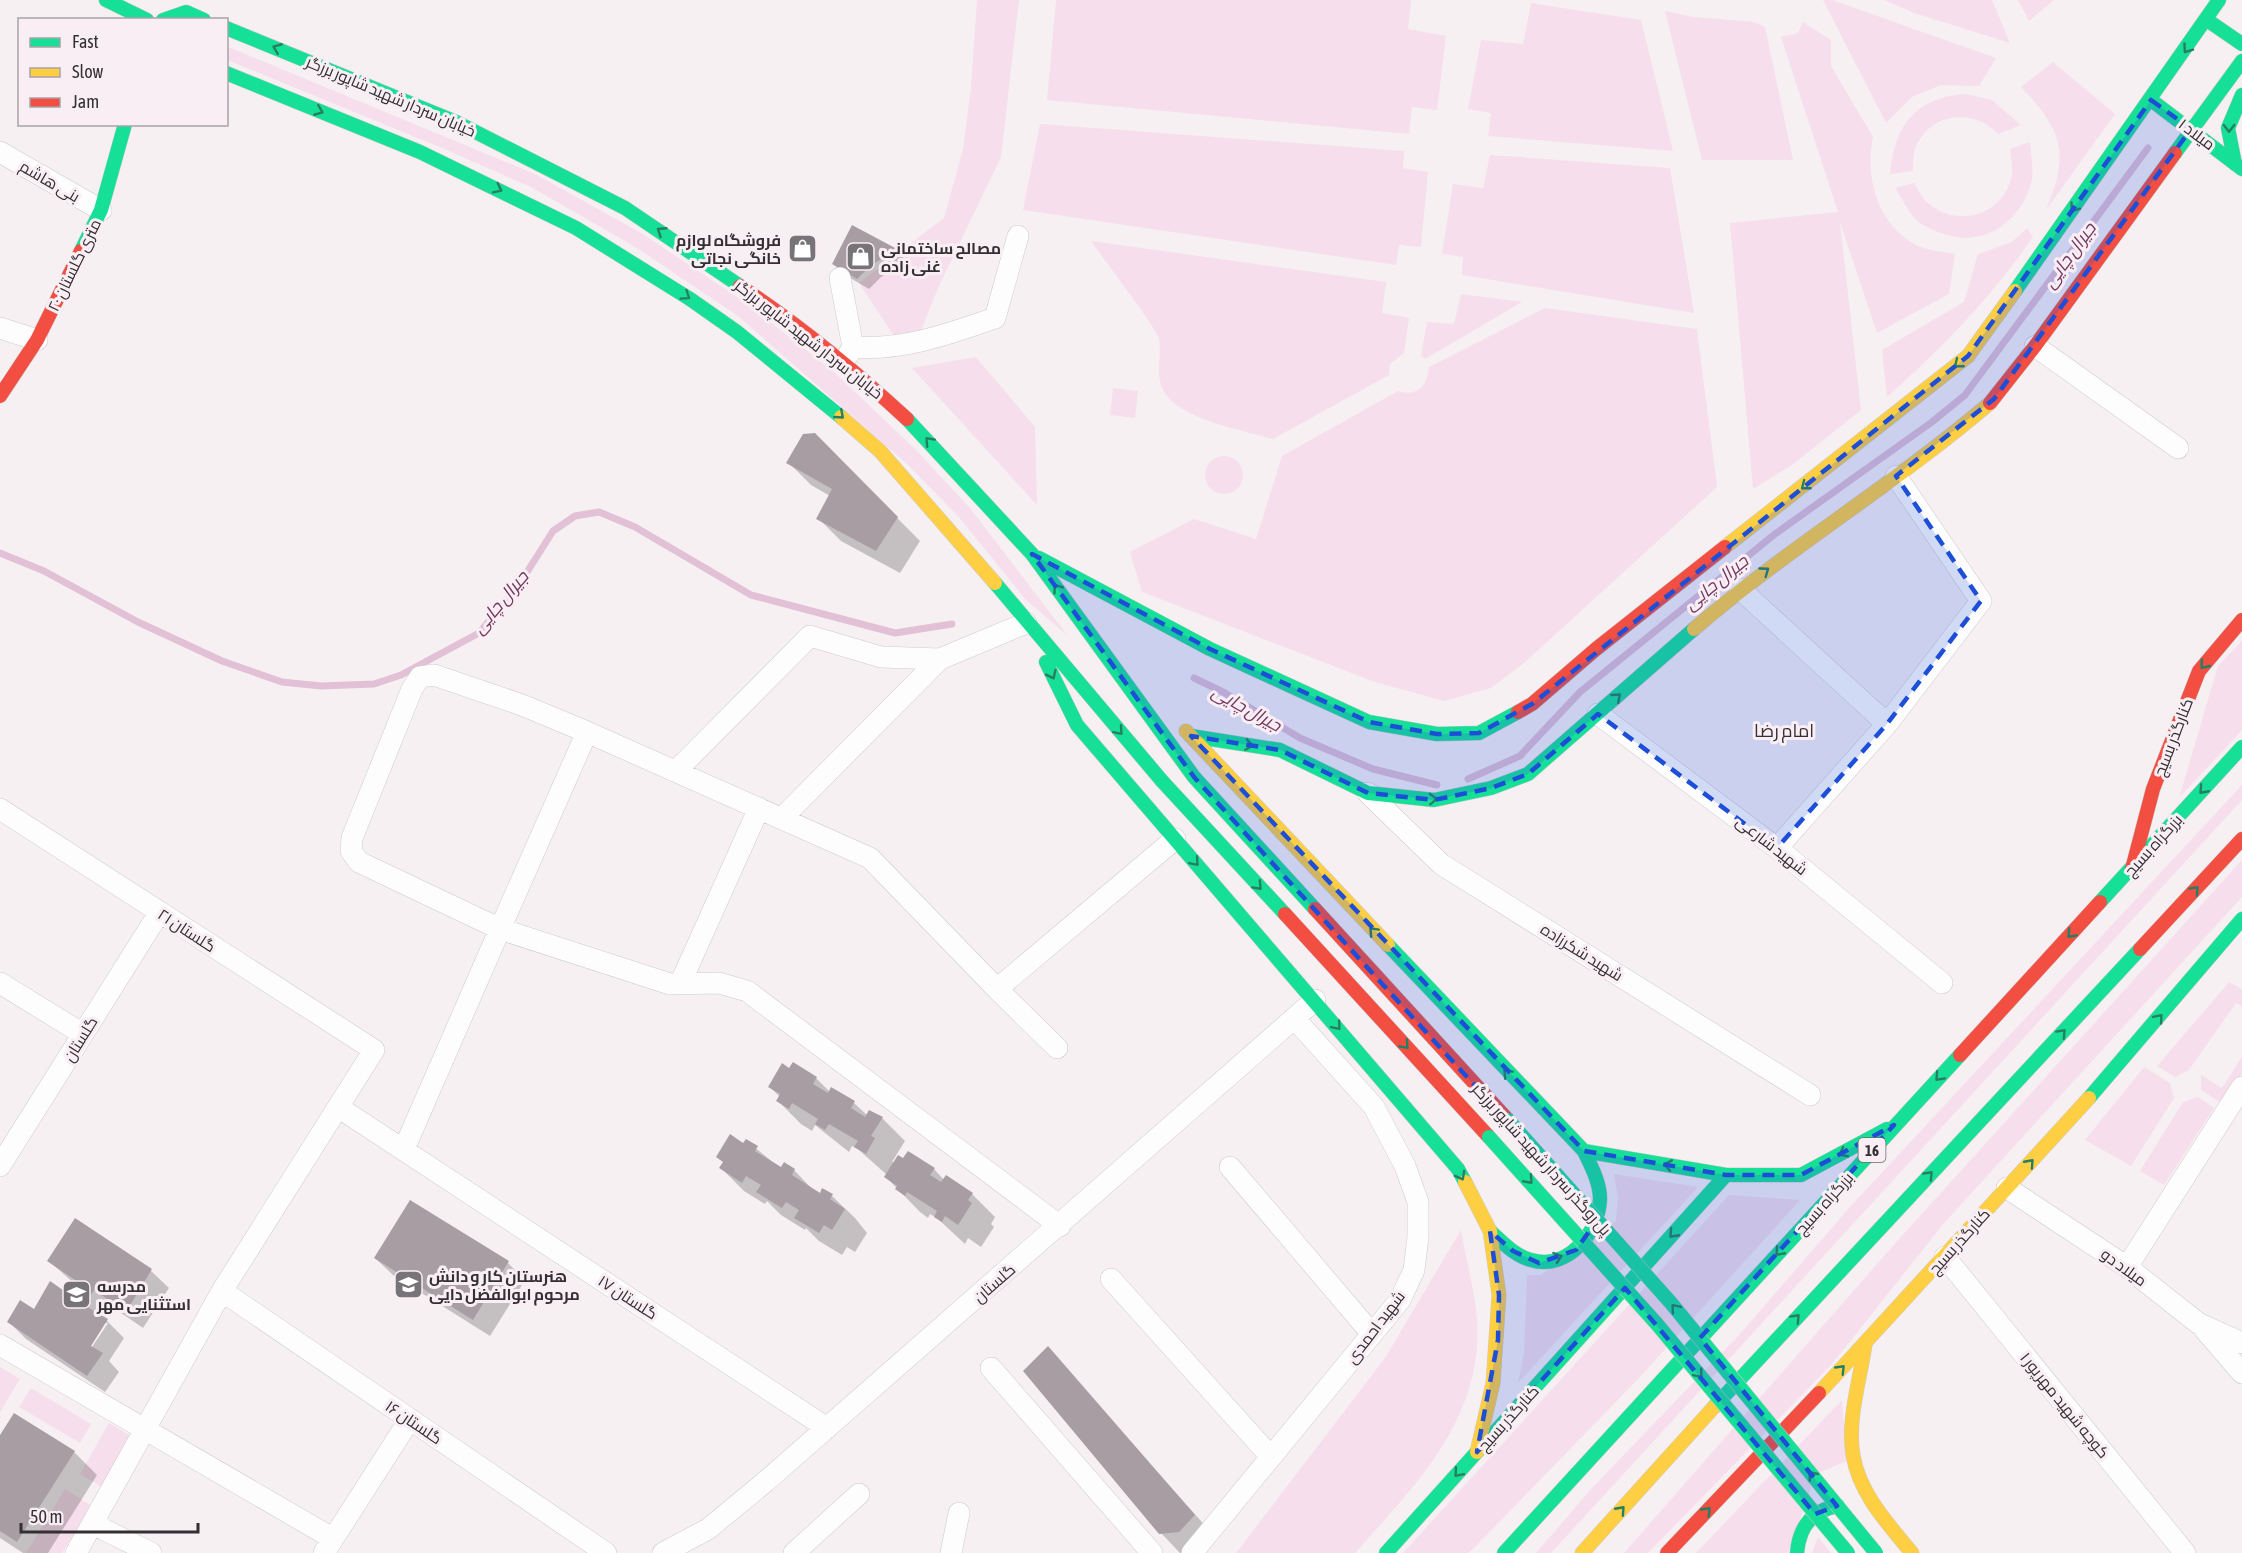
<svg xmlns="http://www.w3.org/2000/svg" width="2242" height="1553" font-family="'Asap Condensed',Cairo,sans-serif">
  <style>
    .green { fill: #f6deec }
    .shadow { fill: #0003; fill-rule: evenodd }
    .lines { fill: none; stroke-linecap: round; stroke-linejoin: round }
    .stream { stroke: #e2c0d5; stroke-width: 7 }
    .building { fill: #a89da3 }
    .street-casing { stroke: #cecacc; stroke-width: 22 }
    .fast-casing { stroke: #cecacc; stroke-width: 15 }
    .slow-casing { stroke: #cecacc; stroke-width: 15 }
    .jam-casing { stroke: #cecacc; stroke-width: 15 }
    .street { stroke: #fefdfd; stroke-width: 21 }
    .fast { stroke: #16e098; stroke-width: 14 }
    .slow { stroke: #ffcf43; stroke-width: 14 }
    .jam { stroke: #f24e42; stroke-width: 14 }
    .fast-bridge-casing { stroke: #cecacc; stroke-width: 15; stroke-linecap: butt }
    .fast-bridge { stroke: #16e098; stroke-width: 14 }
    .oneway { stroke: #267f60 }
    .marked { fill: #1d4ed8; fill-opacity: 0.2; stroke: #1d4ed8; stroke-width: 4.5; stroke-dasharray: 12 8; stroke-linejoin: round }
    .labels { text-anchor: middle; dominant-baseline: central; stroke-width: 6; stroke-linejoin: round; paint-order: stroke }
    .shield { fill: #f8eef4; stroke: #6e686c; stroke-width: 1.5 }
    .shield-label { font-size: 15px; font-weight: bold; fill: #332f32 }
    .street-label { font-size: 16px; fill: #332f32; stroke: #f8eef4 }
    .poi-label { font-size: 16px; font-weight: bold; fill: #332f32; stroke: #f8eef4; text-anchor: start }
    .water-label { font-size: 18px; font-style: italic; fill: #73385f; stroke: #f8eef4 }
    .neighbourhood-label { font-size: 18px; fill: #332f32; stroke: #f8eef4 }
  </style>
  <rect width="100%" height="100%" fill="#f6f0f3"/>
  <!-- green -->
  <path class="green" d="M977 0H1019L1001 157 938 288 920 333 894 336 859 283 944 218 963 149 971 88Z
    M1056 0H1411L1408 29 1446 36 1437 110 1412 107 1409 134 1047 100Z
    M1823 0H1832L1996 58 1979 86 1941 85 1912 97 1886 123Z
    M1884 0H1992L2010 43 1914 13Z
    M2018 0H2054L2029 21Z
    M1531 3 1641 20 1673 151 1488 136 1491 113 1468 109 1481 40 1523 44Z
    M1665 11 1694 17 1754 22 1765 27 1793 160H1702Z
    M1803 22 1831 40V66L1873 137C1864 178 1879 231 1923 248 1933 251 1945 252 1955 254L1949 294 1877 333 1840 222 1861 410 1792 465 1753 489 1730 223 1838 212 1781 37 1798 33Z
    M226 46 535 174 643 234 743 301 834 372 916 450 970 508 1067 635 1026 600 958 516 906 463 738 316 637 248 531 187 442 148 227 60Z
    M2053 62 2115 114 2046 210C2070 153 2063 131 2021 87Z
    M1966 94 1992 100 2021 125 1998 134C1977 111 1938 111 1920 139 1913 148 1913 160 1913 171L1890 174C1894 126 1915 97 1966 94Z
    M1040 124 1404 151 1403 168 1428 172 1421 247 1399 245 1396 265 1023 210Z
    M2030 142C2031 156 2035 173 2030 187 2017 225 1982 247 1944 234 1934 231 1923 226 1915 219 1907 210 1902 198 1895 188L1914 183C1917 188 1920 194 1924 199 1950 228 1998 219 2010 182 2014 172 2011 160 2010 149Z
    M1490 155 1670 168 1694 313 1462 275 1463 257 1442 254 1453 184 1483 188Z
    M2027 228 2033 237C1991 298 1942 348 1887 397L1882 350 1964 302 1978 254 2012 242Z
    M1091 241 1386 282 1382 313 1409 318 1404 353 1390 364 1389 375 1273 439C1242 430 1171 418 1161 385 1156 367 1162 355 1159 339 1157 328 1101 256 1091 241Z
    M1461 294 1522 302 1425 359 1421 355 1427 322 1454 324Z
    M1545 308 1697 329 1717 487 1524 663 1491 688 1444 701 1375 682 1142 592 1130 552 1194 519 1256 539 1282 456 1398 391C1418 397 1427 386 1429 367Z
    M976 357 1035 427 1037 505 912 368Z
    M1113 388 1138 391 1135 418 1110 415Z
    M1205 475a19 19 0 1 1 38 0a19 19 0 1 1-38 0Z
    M2242 641V730L2179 798 2218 666Z
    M2242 785V800L1551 1553H1536L1592 1488 1739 1335 1850 1207Z
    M2242 860V897L1945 1222 1832 1364 1648 1553H1624L1891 1248Z
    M2229 982 2242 989V1006L2236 1003 2189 1070 2175 1077 2157 1066Z
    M2242 1057V1074L2223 1104 2201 1090V1075L2222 1088Z
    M2144 1067 2170 1083 2174 1098 2131 1166 2085 1140Z
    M2198 1097 2214 1108 2164 1185 2140 1171 2183 1102Z
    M1614 1174 1698 1187 1518 1383 1524 1353 1527 1275H1541L1616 1221 1618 1198Z
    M1729 1195 1800 1200 1640 1377 1474 1548 1468 1553H1403Z
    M1461 1230C1466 1260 1475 1291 1477 1321 1483 1419 1415 1486 1355 1553H1236L1385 1358Z
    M0 1367 20 1379 0 1412Z
    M31 1388 91 1424 80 1443 19 1407Z
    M1842 1400 1847 1461 1816 1474 1788 1553H1696Z
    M109 1423 134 1438 105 1489 80 1474Z
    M65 1489 92 1506 62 1553H26Z
    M1818 1537 1831 1553H1812Z"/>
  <!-- shadow -->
  <path class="shadow" d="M853 227 896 250 906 261 881 277 869 289 845 275 834 264Z
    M814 434 920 541 900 573 841 541 818 518 830 496 811 485 788 462Z
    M790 1070 816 1078 830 1092 832 1089 854 1103 868 1116 882 1118 905 1141 892 1162 934 1169 944 1180 972 1194 995 1217 991 1224 994 1227 981 1247 968 1238 965 1244 938 1219 930 1214 928 1218 920 1212 886 1177 887 1175 859 1150 852 1146 849 1152 815 1125 812 1131 801 1124 778 1101 780 1097 770 1087Z
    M747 1141 781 1169 794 1170 815 1192 820 1195 823 1190 832 1196 855 1218 867 1233 855 1252 847 1247 842 1255 819 1241 806 1228 805 1230 781 1215 767 1201 765 1204 744 1191 721 1168Z
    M411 1202 508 1263 525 1280 490 1336 393 1275 375 1258Z
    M75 1220 151 1271 169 1288 143 1328 111 1306 104 1318 124 1338 109 1361 119 1372 105 1392 26 1339 9 1322 71 1297 77 1286 49 1261ZM104 1323H108L88 1353 86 1351Z
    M1048 1349 1217 1539 1204 1553H1180L1161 1533Z
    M0 1438 74 1452 97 1475 48 1553H23L0 1538Z"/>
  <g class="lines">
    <!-- stream -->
    <path class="stream" d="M0 553 44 571 138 622 222 661 282 682 321 686 374 684 401 675 479 633 517 588 553 531 575 516 599 512 635 527 751 595 895 633 952 624
      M1194 678 1225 693 1300 738 1373 769 1437 785
      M1468 779 1520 756 1580 692 1775 534 1932 422 1965 395 2148 148"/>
  </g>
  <!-- building -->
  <path class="building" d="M852 225 897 249 870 266 857 279 832 264Z
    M815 433 898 517 876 551 816 519 832 489 786 463 803 434Z
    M793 1062 817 1077 813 1084 828 1093 831 1087 855 1101 851 1108 865 1117 869 1110 883 1117 871 1136 875 1138 866 1154 854 1147 858 1141 829 1124 825 1130 815 1124 818 1119 792 1103 789 1109 776 1101 780 1094 768 1087 782 1063 789 1068Z
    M730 1134 743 1143 746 1139 758 1146 755 1151 781 1167 784 1162 795 1169 792 1175 820 1193 822 1188 833 1194 830 1199 845 1209 832 1230 824 1225 819 1233 794 1218 799 1210 786 1202 782 1208 756 1192 761 1185 746 1176 742 1183 719 1168 723 1162 716 1157Z
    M908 1151 935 1168 930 1175 941 1182 946 1175 973 1193 968 1200 972 1203 958 1225 945 1216 942 1222 934 1217 937 1211 907 1192 905 1196 895 1189 897 1186 884 1177 898 1155 903 1158Z
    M410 1200 509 1261 473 1320 374 1258Z
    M75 1218 152 1269 126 1312 94 1290 84 1305 108 1319 91 1346 103 1353 87 1376 7 1322 20 1300 34 1309 50 1281 70 1295 78 1282 47 1261Z
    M1048 1346 1195 1515 1179 1532 1159 1534 1023 1371Z
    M14 1413 75 1451 17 1542 0 1531V1435Z"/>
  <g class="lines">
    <defs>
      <path id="street" d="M0 152 101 210
        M840 278 853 347
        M0 328 37 340
        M2035 346 2178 448
        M843 363 853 347C902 351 949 334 995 318L1018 236
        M1740 589 1887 724
        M1598 714 1777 848 1942 983
        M587 732 500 929 670 984 719 983 747 991 1060 1226
        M676 771 810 636 881 657 940 659 1026 623
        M1368 793 1441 864 1810 1095
        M0 809 374 1050 222 1291 76 1553
        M782 818 940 659
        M1777 848 1887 724 1981 601 1896 476
        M0 983 83 1034
        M680 984 759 808
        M997 989 1057 1048
        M338 1107 827 1428
        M404 1149 500 929 359 862 351 851 352 838 412 689 420 677 434 675 522 705 587 732 870 858 997 989 1175 839
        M0 1166 159 913
        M1230 1167 1372 1334
        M2007 1188 2127 1267 2198 1323 2242 1343
        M1945 1257 2185 1553
        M2127 1267 2242 1087
        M1111 1279 1271 1457
        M222 1291 606 1553
        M2205 1330 2242 1373
        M0 1345 332 1538
        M991 1368 1152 1553
        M93 1524 151 1553
        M324 1553 410 1419
        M663 1553 708 1529 765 1482 1315 1000
        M794 1553 859 1494
        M951 1553 959 1513
        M1192 1553 1400 1300 1414 1270 1418 1237V1202L1405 1166 1374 1107 1294 1018"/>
      <path id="fast" d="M106 0 147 20
        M163 20 186 12 204 20
        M2207 20 2242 44
        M226 28 456 122 625 208 740 286
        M226 73 420 152 576 228 690 299 737 332 841 417
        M2151 100 2242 169
        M2175 153 2242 61
        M2235 164 2228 128 2242 95
        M81 251 101 210 125 124
        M2015 291 2219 0
        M907 419 1032 554 1194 777 1315 909
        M1039 558 1210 649 1369 722 1437 734 1479 733 1518 712
        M995 583 1162 781 1285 914
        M1046 662 1077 725 1458 1169 1465 1182
        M1191 736 1280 750 1368 793 1434 800 1491 788 1528 774 1694 629
        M2100 902 2242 747
        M1388 945 1584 1151 1726 1175H1801L1887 1129
        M2089 1098 2242 919
        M1490 1231C1502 1242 1515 1256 1531 1260 1568 1271 1599 1232 1600 1199 1600 1182 1591 1166 1584 1151
        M1714 1407 2140 949
        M1386 1553 1726 1175
        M1504 1553 1960 1055
        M1797 1553C1799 1527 1812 1510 1838 1506"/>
      <path id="slow" d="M841 417 880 451 995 583
        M1725 547 1968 356 2015 291
        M1694 629C1788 548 1895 484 1990 403
        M1186 731 1388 945
        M1465 1182 1490 1231 1499 1295 1493 1383 1477 1452
        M1865 1345C1860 1380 1847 1420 1853 1455 1859 1493 1888 1524 1912 1553
        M1819 1393 2089 1098
        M1582 1553 1714 1407"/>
      <path id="jam" d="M740 286C799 325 855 371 907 419
        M0 396 37 340 81 251
        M1990 403 2035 346 2175 153
        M1518 712 1532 704 1596 649 1725 547
        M2132 869 2153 789 2199 671 2242 620
        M1315 909 1508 1120
        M1285 914 1489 1137
        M2140 949 2242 839
        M1960 1055 2100 902
        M1667 1553 1819 1393"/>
    </defs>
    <!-- street casing -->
    <use href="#street" class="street-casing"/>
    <!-- fast casing -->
    <use href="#fast" class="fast-casing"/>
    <!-- slow casing -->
    <use href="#slow" class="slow-casing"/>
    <!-- jam casing -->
    <use href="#jam" class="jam-casing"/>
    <!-- street -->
    <use href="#street" class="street"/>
    <!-- fast -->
    <use href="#fast" class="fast"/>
    <!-- slow -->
    <use href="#slow" class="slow"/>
    <!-- jam -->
    <use href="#jam" class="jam"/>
    <defs>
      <path id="fast-bridge" d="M1508 1120 1671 1303 1876 1553
        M1489 1137 1656 1323 1848 1553"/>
    </defs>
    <!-- fast-bridge casing -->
    <use href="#fast-bridge" class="fast-bridge-casing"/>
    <!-- fast-bridge -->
    <use href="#fast-bridge" class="fast-bridge"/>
  </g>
  <!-- one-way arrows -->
  <defs><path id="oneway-chevron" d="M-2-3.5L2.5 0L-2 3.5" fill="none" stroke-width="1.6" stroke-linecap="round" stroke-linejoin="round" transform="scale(1.5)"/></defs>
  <g class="oneway">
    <use href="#oneway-chevron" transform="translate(277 48) rotate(-158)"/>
    <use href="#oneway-chevron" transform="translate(2187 49) rotate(125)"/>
    <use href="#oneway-chevron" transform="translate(319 111) rotate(22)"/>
    <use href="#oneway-chevron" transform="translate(2229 128) rotate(90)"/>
    <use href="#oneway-chevron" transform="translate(498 189) rotate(26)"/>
    <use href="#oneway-chevron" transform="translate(2074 208) rotate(126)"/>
    <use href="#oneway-chevron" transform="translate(661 231) rotate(-147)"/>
    <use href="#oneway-chevron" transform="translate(686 296) rotate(34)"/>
    <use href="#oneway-chevron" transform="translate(1958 364) rotate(141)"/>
    <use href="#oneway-chevron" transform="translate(840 415) rotate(41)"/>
    <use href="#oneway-chevron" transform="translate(929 441) rotate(-133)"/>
    <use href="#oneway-chevron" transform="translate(1805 486) rotate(142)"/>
    <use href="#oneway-chevron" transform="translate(1765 571) rotate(-36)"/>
    <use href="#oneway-chevron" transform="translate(1057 588) rotate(-126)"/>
    <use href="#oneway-chevron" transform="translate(2204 665) rotate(129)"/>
    <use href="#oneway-chevron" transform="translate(1052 675) rotate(64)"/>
    <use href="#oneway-chevron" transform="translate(1617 697) rotate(-41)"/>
    <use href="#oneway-chevron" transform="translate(1119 731) rotate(49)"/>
    <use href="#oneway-chevron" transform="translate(1249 745) rotate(9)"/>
    <use href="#oneway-chevron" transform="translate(2203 790) rotate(132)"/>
    <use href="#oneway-chevron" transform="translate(1433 799) rotate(-2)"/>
    <use href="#oneway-chevron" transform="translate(1195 862) rotate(49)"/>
    <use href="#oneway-chevron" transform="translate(1258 886) rotate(47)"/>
    <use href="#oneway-chevron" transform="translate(2195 890) rotate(-47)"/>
    <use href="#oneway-chevron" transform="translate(1373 931) rotate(-133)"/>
    <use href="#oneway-chevron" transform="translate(2071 934) rotate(133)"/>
    <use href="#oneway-chevron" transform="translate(2159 1018) rotate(-50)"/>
    <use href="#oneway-chevron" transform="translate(1337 1026) rotate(50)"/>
    <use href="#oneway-chevron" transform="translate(2062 1033) rotate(-47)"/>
    <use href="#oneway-chevron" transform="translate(1405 1045) rotate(47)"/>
    <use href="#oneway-chevron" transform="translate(1507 1073) rotate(-133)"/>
    <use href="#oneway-chevron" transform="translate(1939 1077) rotate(133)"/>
    <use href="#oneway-chevron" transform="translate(1843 1153) rotate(152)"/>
    <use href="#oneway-chevron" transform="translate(2030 1163) rotate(-48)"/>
    <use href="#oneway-chevron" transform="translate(1668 1165) rotate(-170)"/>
    <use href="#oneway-chevron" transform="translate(1929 1175) rotate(-47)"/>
    <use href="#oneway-chevron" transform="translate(1461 1176) rotate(61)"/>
    <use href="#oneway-chevron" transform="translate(1529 1180) rotate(48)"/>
    <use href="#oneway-chevron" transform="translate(1673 1234) rotate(132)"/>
    <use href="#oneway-chevron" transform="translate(1779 1252) rotate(132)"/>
    <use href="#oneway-chevron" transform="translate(1558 1257) rotate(-19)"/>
    <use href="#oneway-chevron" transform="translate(1675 1308) rotate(-130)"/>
    <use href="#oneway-chevron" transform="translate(1796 1318) rotate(-47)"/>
    <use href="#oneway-chevron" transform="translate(1841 1369) rotate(-46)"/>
    <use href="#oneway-chevron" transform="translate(1699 1374) rotate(50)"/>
    <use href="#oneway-chevron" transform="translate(1458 1473) rotate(131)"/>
    <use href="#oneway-chevron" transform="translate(1812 1475) rotate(-129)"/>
    <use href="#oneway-chevron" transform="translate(1621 1510) rotate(-48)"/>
    <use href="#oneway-chevron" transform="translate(1707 1511) rotate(-46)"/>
  </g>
  <!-- marked area -->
  <path class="marked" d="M2151 100 2191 129 1994 399 1896 476 1981 601 1887 724 1777 848 1598 714 1528 774 1491 788 1434 800 1368 793 1280 750 1191 736 1584 1151 1726 1175H1801L1894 1125 1700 1338 1837 1506 1815 1514 1625 1288 1477 1452 1498 1340 1499 1295 1490 1231 1513 1251 1539 1263 1576 1250 1597 1220 1194 777 1032 554 1210 649 1369 722 1437 734 1479 733 1532 704 1968 356Z"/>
  <!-- icons -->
  <defs>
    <symbol id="shop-square" viewBox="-11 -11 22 22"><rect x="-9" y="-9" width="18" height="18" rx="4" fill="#777376" stroke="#f8eef4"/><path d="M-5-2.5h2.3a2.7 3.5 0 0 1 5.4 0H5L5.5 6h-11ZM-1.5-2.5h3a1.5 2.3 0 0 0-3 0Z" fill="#fff"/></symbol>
    <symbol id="school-square" viewBox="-11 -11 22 22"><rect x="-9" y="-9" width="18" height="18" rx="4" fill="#777376" stroke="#f8eef4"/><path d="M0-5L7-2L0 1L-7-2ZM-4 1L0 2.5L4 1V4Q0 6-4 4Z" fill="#fff"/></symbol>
  </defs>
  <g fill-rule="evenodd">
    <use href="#shop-square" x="786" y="232" width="33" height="33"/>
    <use href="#shop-square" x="844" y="240" width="33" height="33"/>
    <use href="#school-square" x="392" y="1268" width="33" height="33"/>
    <use href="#school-square" x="60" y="1278" width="33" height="33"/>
  </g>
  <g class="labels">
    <!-- shield labels -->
    <rect class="shield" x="1858.5" y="1138" width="27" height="24" rx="4.5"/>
    <g class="shield-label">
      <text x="1872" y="1150">16</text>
    </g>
    <!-- street labels -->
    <g class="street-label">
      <text transform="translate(391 96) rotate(23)">خیابان سردار شهید شاپور برزگر</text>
      <text transform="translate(2197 134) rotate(37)">میلاد ۱</text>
      <text transform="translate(50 181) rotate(30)">بنی هاشم</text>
      <text transform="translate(74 265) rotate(-64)">۲۰ متری گلستان</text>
      <text transform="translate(809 339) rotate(38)">خیابان سردار شهید شاپور برزگر</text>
      <text transform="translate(2173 737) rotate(-69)">کنارگذر بسیج</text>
      <text transform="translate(1772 845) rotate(38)">شهید شارعی</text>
      <text transform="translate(2153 845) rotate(-48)">بزرگراه بسیج</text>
      <text transform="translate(187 930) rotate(33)">گلستان ۲۱</text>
      <text transform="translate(1582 952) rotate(32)">شهید شکرزاده</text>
      <text transform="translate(80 1039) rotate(-58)">گلستان</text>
      <text transform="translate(1542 1159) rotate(48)">پل روگذر سردار شهید شاپور برزگر</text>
      <text transform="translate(1824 1203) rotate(-48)">بزرگراه بسیج</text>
      <text transform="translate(1959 1241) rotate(-48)">کنارگذر بسیج</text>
      <text transform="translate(2124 1267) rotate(36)">میلاد دو</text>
      <text transform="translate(994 1283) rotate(-41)">گلستان</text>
      <text transform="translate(628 1297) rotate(33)">گلستان ۱۷</text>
      <text transform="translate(1375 1327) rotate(-53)">شهید احمدی</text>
      <text transform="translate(2065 1405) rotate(51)">کوچه شهید مهرپور ۱</text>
      <text transform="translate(1508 1418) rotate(-48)">کنارگذر بسیج</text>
      <text transform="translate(414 1422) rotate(34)">گلستان ۱۶</text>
    </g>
    <!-- poi labels -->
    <g class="poi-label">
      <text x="781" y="240" text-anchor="end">فروشگاه لوازم<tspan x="781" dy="18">خانگی نجاتی</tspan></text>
      <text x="881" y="248">مصالح ساختمانی<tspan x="881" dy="18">غنی زاده</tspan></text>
      <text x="429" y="1276">هنرستان کار و دانش<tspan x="429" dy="18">مرحوم ابوالفضل دایی</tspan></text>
      <text x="97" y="1286">مدرسه<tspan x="97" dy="18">استثنایی مهر</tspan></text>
    </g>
    <!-- water labels -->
    <g class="water-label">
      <text transform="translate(2069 255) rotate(-54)">جیرال چایی</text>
      <text transform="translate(1716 582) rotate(-39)">جیرال چایی</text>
      <text transform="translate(500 602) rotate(-50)">جیرال چایی</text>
      <text transform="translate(1247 708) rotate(29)">جیرال چایی</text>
    </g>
    <!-- neighbourhood labels -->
    <g class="neighbourhood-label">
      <text x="1784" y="730">امام رضا</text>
    </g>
  </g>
  <!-- legend -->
  <rect x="18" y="18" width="210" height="108" fill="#f8eef4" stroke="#a9a2a6" stroke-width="1.5"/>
  <rect x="30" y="38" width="30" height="9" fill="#16e098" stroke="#a9a2a6" stroke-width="1.5"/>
  <text x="72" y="48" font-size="18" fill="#332f32">Fast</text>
  <rect x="30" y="68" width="30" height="9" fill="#ffcf43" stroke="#a9a2a6" stroke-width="1.5"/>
  <text x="72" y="78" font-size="18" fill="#332f32">Slow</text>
  <rect x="30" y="98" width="30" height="9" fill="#f24e42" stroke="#a9a2a6" stroke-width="1.5"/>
  <text x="72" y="108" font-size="18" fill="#332f32">Jam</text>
  <!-- scale -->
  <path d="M21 1523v9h177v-9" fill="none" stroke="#332f32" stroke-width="3"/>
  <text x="30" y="1523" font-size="18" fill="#332f32" stroke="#f8eef4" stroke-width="4.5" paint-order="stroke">50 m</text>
</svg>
